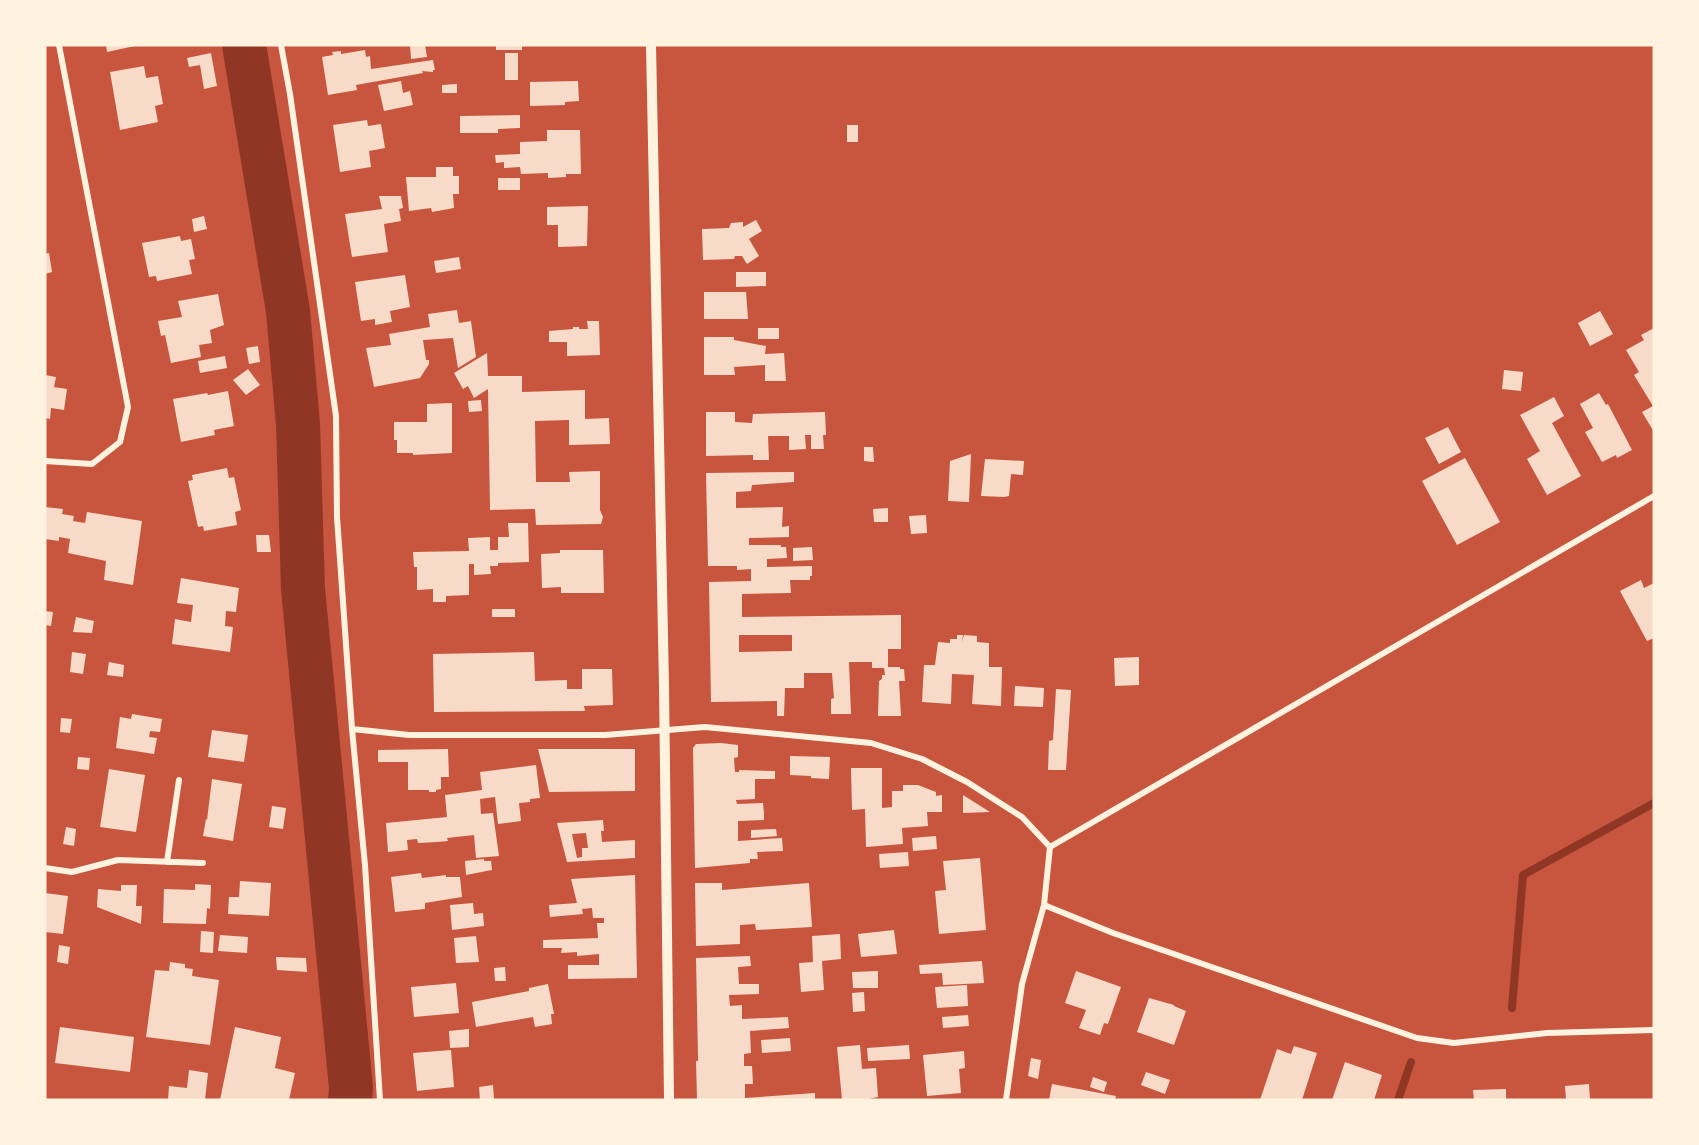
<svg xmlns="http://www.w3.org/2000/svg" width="1699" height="1145" font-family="'PT Sans',sans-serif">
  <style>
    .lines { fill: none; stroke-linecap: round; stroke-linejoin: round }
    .stream { stroke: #8f3625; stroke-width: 8 }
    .river { stroke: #8f3625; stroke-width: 44 }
    .building { fill: #f7dbc8; fill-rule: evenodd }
    .minor { stroke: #fff3e0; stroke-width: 6 }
    .tertiary { stroke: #fff3e0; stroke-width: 10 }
  </style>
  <rect width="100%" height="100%" fill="#c8553d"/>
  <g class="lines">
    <!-- stream -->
    <path class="stream" d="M1512 1008 1523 875 1654 803
      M1398 1100 1411 1062"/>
    <!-- river -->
    <path class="river" d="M244 45 288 311 298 424 303 589 351 1088 350 1100"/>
  </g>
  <!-- building -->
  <path class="building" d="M106 45H135V46L107 52Z
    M410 45H425L427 57 411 59Z
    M496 45H522V50H496Z
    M365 50 366 57 370 56 371 69 433 60 435 70H433V72L422 71 423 73 356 85 357 90 328 95 322 57 333 55 332 52 341 51V54Z
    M211 53 217 86 204 89 200 65 189 67 187 58Z
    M505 53H518V80H505Z
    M144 66 146 78 158 76 163 104 155 106 158 122 120 130 110 72Z
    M401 81 403 93 410 91 413 105 384 111 378 85Z
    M578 81 579 101 565 102V105L530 106V82Z
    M457 84V93H442V85Z
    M520 115V128L498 129V133H460V116Z
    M367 120 368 126 381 124 385 148 369 151 371 167 340 172 333 125Z
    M847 125H858V142H847Z
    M547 130H580L581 174H566V177L548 178V173L521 174 520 167 504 168V162L496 163 495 155 520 154V142L547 141Z
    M436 167H453V176H459V194H453L454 208 432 212 431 208 409 211 406 177H436Z
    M498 178H520V190H498Z
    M379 196H401L403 208 399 209 401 221 384 224 388 252 352 257 345 214 382 209Z
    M588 206 587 246 558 247V225H547V207Z
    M204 216 207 229 194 232 192 219Z
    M756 220 762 231 749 239 759 256 747 264 742 256H735L734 259 703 260 702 229 729 228 731 223 743 222V227Z
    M180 236 181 241 191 239 195 259 189 260 192 274 157 281 156 276 149 277 142 243Z
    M49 253 52 272 45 274V254Z
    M459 257 461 269 436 273 434 261Z
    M736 272H766V286L736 287Z
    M405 275 410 307 390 311 392 322 375 325V319L361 321 355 282Z
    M704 292H746L748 319H704Z
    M218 294 224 325 210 330 212 343 199 345 201 357 171 363 165 335 161 336 158 321 182 317 178 301Z
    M457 310 459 323 471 321 476 357 458 368 453 338 423 340 426 360H429V364L420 378 374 387 366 348 391 345 389 334 430 327 428 314Z
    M1600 311 1613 334 1590 346 1578 323Z
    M587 321H599L600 355 567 356V342H549V331L573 329V327H579V329H588Z
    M758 328H779V339H758Z
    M1654 328V432L1642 412 1653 406 1634 375 1639 372 1626 350 1644 340 1641 335Z
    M704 337H734V340L766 346 765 354 784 353 786 381H765V365L734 367 735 375H704Z
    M258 346 260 362 249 364 246 348Z
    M487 353 488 376H522V392L585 390V419L609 418 610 444 569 445V420L535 421 536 482H570L569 472 600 471V510L603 517 601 524 536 525 535 509 490 510 488 389 474 398 468 386 463 389 454 373Z
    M225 356 227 368 200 373 198 361Z
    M248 369 260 385 246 395 233 380Z
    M1504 370 1523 372 1521 391 1502 389Z
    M45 375 56 377 54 387 67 389 64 410 51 408 50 419 45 418Z
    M228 391 234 426 214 430 215 435 181 442 173 399 207 393 208 395Z
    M1599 393 1606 405 1608 404 1632 450 1617 458 1616 455 1602 462 1585 432 1593 428 1580 404Z
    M1554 397 1564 416 1552 423 1581 476 1547 495 1527 459 1540 451 1520 415Z
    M481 400 482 411 469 412 468 401Z
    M452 403V453L413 455V453H397V440H394V422H427V404Z
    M706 412H735V422L752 423 753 414 825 412 826 435H823L824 449H811V435H805L806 449 789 450V436H768L769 460H753V455L706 456Z
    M1448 427 1461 452 1439 464 1425 438Z
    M864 447H873L874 462 864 461Z
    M971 454 969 502 948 501 950 461Z
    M1465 458 1500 522 1457 545 1422 481Z
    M985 459 1024 461 1023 475 1011 474 1009 496 1004 497 981 496Z
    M227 468 229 478 234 477 241 510 235 512 237 525 204 531 203 526 198 527 188 481 193 480 192 475Z
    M794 472V482L752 485 751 491 736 492V508L783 507 782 527 789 526V537L749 538V545H781V547H786L787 558 767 559V567L812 566V576H810V580H790L791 593 742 594V617L901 615V649H888V667H900V669H904L905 681H899L901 716H878L879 681 882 679V675H885L884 668H872V662H849L851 714H831V699L834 698 832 673H804V688H785L784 716H777V701L711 702 709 582 751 581V569L737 570V566H708L706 473ZM739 635H792V651L739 652Z
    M45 507 63 509 62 514 74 516 73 521 85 523 87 512 142 521 133 585 104 580 106 561 68 553 70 539 59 537V541L45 539Z
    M888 508V522H874L873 509Z
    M926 515 927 533 911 534 909 516Z
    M508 523H528L529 562 498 563V566H490L491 574 474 575V564H469V595L446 596V602H433V589L417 590V567H414L413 552 469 551 468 538 490 537V550H498V537H509Z
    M256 535H269L271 552H257Z
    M812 547 813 560 793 561V548Z
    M560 550H603L604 593H561V587L542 588 541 554 560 553Z
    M181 578 239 588 236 612 226 611 225 626 233 627 230 652 172 644 175 619 191 622 193 605 177 603Z
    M1641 580 1644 588 1654 583V638L1647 641 1620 591Z
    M492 609H515V617H492Z
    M45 611 53 612 51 626 45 625Z
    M76 617 94 621 92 633 73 632Z
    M957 635H963L962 642 964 635 977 636V642L989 643V667H1002L1001 706 972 704 974 675 952 674 951 704 922 702 924 665H935L938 642 950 643V639H957Z
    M72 652 86 654 83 674 70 672Z
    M534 652 535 681 567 680V689H582V669H612L613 705 584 706 585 711 434 712 433 654Z
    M1139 657V685L1115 686 1114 658Z
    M109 662 124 665 123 677 107 675Z
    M1015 686 1044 688 1043 707 1014 706Z
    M1056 689 1071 690 1066 770H1048L1049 741 1053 740Z
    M132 714 162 719 160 732 150 731 149 737 157 738 154 754 116 748 120 717 131 719Z
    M61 718 72 719 70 733 60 732Z
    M212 730 248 735 244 762 208 757Z
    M721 743 738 745V757L734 758 735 772H739V770L775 771V779H755V799L736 800 737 804 763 803 764 813V820L738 821V841L782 838 783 851 757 852 758 859H750V863L695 868 693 748 696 744Z
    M448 749 449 777H441V789L436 790V792H429V790H408V762H378V750Z
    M538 749H635V791L549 792Z
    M790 756 830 757 829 779 811 778V776L790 775Z
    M78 757 90 758 89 770 77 769Z
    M536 765 540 798 530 799V802L519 803 521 821 498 824 495 797 480 799 481 814 493 813 499 856 476 858 474 835 447 838 448 841 437 842 418 843 417 839 407 840 408 850 388 852 386 823 447 817 445 795 482 790 480 772Z
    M851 768H882V808L892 807V791H903V785H918L936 792V796L942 795V812H927L928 826 902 828 903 844 866 847 865 809 852 810Z
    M109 769 145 775 136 832 100 827Z
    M212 779 242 784 233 841 203 836 206 819 207 820Z
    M963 795 990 812 963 813Z
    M272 806 286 808 283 829 269 827Z
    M603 820 604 831H601L602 842 635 840V858L567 862 557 823ZM586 833 588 848H582V857L577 858 572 834Z
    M66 827 76 829 74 846 63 844Z
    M776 829 777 836 751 838V830Z
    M936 836 937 849 913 851 912 838Z
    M908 852 909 866 880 868 879 854Z
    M980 858 986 930 939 934 935 891 946 890 943 861Z
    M484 859V861H491L492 870 466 875 465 861Z
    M421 873 422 878 446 875V877H460L462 897 425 903V909L395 912 391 877Z
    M635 875 637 978 568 979V965H599V954L577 956V952L561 953 562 948H543V940L598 938 597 923H604V918H593L592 908 582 909 583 914 550 917 549 905 577 903 571 879Z
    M240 881 271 883 269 916 228 914 229 897H239Z
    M695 883H722V890L809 883 812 927 756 930 755 924 740 925V944L696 946Z
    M195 884 211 885 210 909 207 908 206 924 163 923 164 889 195 890Z
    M121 885H137L136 906H142L141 924 97 907 98 889 121 891Z
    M45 893 68 896 63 934 45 932Z
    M473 903 474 914 483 913 484 926 452 930 450 905Z
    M894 930 897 954 861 957 858 934Z
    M201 931 214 932 213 953 200 952Z
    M840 934 841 959 822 961 824 990 801 992 799 963 813 962 812 936Z
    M220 935 248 937 247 953 218 951Z
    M476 936 479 962 456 963 454 938Z
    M59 945 70 947 68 964 57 962Z
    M750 956 751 966 738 967 739 984H759V994L729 995 730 1006 742 1005V1019L788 1017 789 1028 750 1031 751 1053 744 1054V1066H752L753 1084H745V1098L815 1093V1100H697L696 1061H698V1058L696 958Z
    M276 957 306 958 307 972 277 970Z
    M982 961 984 983 943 985 942 973 920 974 919 965Z
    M170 962 185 964V968L193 969 192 976 219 980 210 1045 146 1037 155 970 169 971Z
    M505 967 506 981H495L494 968Z
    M878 971V988H853L852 972Z
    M1076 971 1121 987 1108 1024 1104 1023 1100 1035 1079 1028 1086 1010 1065 1003Z
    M456 983 459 1013 414 1017 411 987Z
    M548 984 554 1014H551L552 1024 535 1027 533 1017 476 1027 472 1002 529 991V988Z
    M967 985 968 1006 937 1008 935 987Z
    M864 992 865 1011 853 1012 852 993Z
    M1149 998 1174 1005V1006L1186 1011 1174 1045 1137 1032Z
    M968 1015 969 1026 943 1028 942 1017Z
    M60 1027 134 1037 130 1072 55 1063Z
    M235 1027 281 1037 275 1068 295 1073 289 1100H220Z
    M469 1029V1047L450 1048 449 1031Z
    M790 1038 791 1051 762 1053 761 1040Z
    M860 1045 862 1069 876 1068 878 1097 864 1100H842L837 1047Z
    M909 1045 910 1059 868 1061 867 1048Z
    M1294 1046 1317 1053 1302 1100H1260L1277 1049 1291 1054Z
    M451 1050 454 1087 417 1091 413 1053Z
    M964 1051 965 1068 959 1069 961 1093 927 1096 923 1055Z
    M1031 1058 1041 1060 1038 1079 1028 1076Z
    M1345 1062 1382 1075 1374 1100H1332Z
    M189 1070 208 1073 205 1100H168L169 1086 187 1088Z
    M1146 1072 1170 1080 1165 1094 1141 1085Z
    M1093 1077 1107 1082 1104 1092 1090 1087Z
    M1052 1084 1116 1096 1115 1100H1049Z
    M1589 1084 1590 1100H1566L1565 1086Z
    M493 1085 494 1099 480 1100 479 1087Z
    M1506 1089V1100H1474L1473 1090Z"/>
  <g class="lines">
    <!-- minor -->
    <path class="minor" d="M281 45 290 94 336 416 337 517 352 729 365 865 380 1100
      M45 461 92 464 120 442 128 407 59 45
      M352 729 409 735H605L705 727 871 743 922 759 967 782 1022 817 1050 847 1654 496
      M167 862 179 780
      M45 868 72 872 118 860 203 863
      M1044 905 1113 933 1417 1038 1454 1043 1547 1033 1654 1030
      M1006 1100 1022 984 1044 905 1050 847"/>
    <!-- tertiary -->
    <path class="tertiary" d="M651 45 664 685 669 1100"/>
  </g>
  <!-- border -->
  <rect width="1699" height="1145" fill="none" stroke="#fff3e0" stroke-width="93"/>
</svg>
